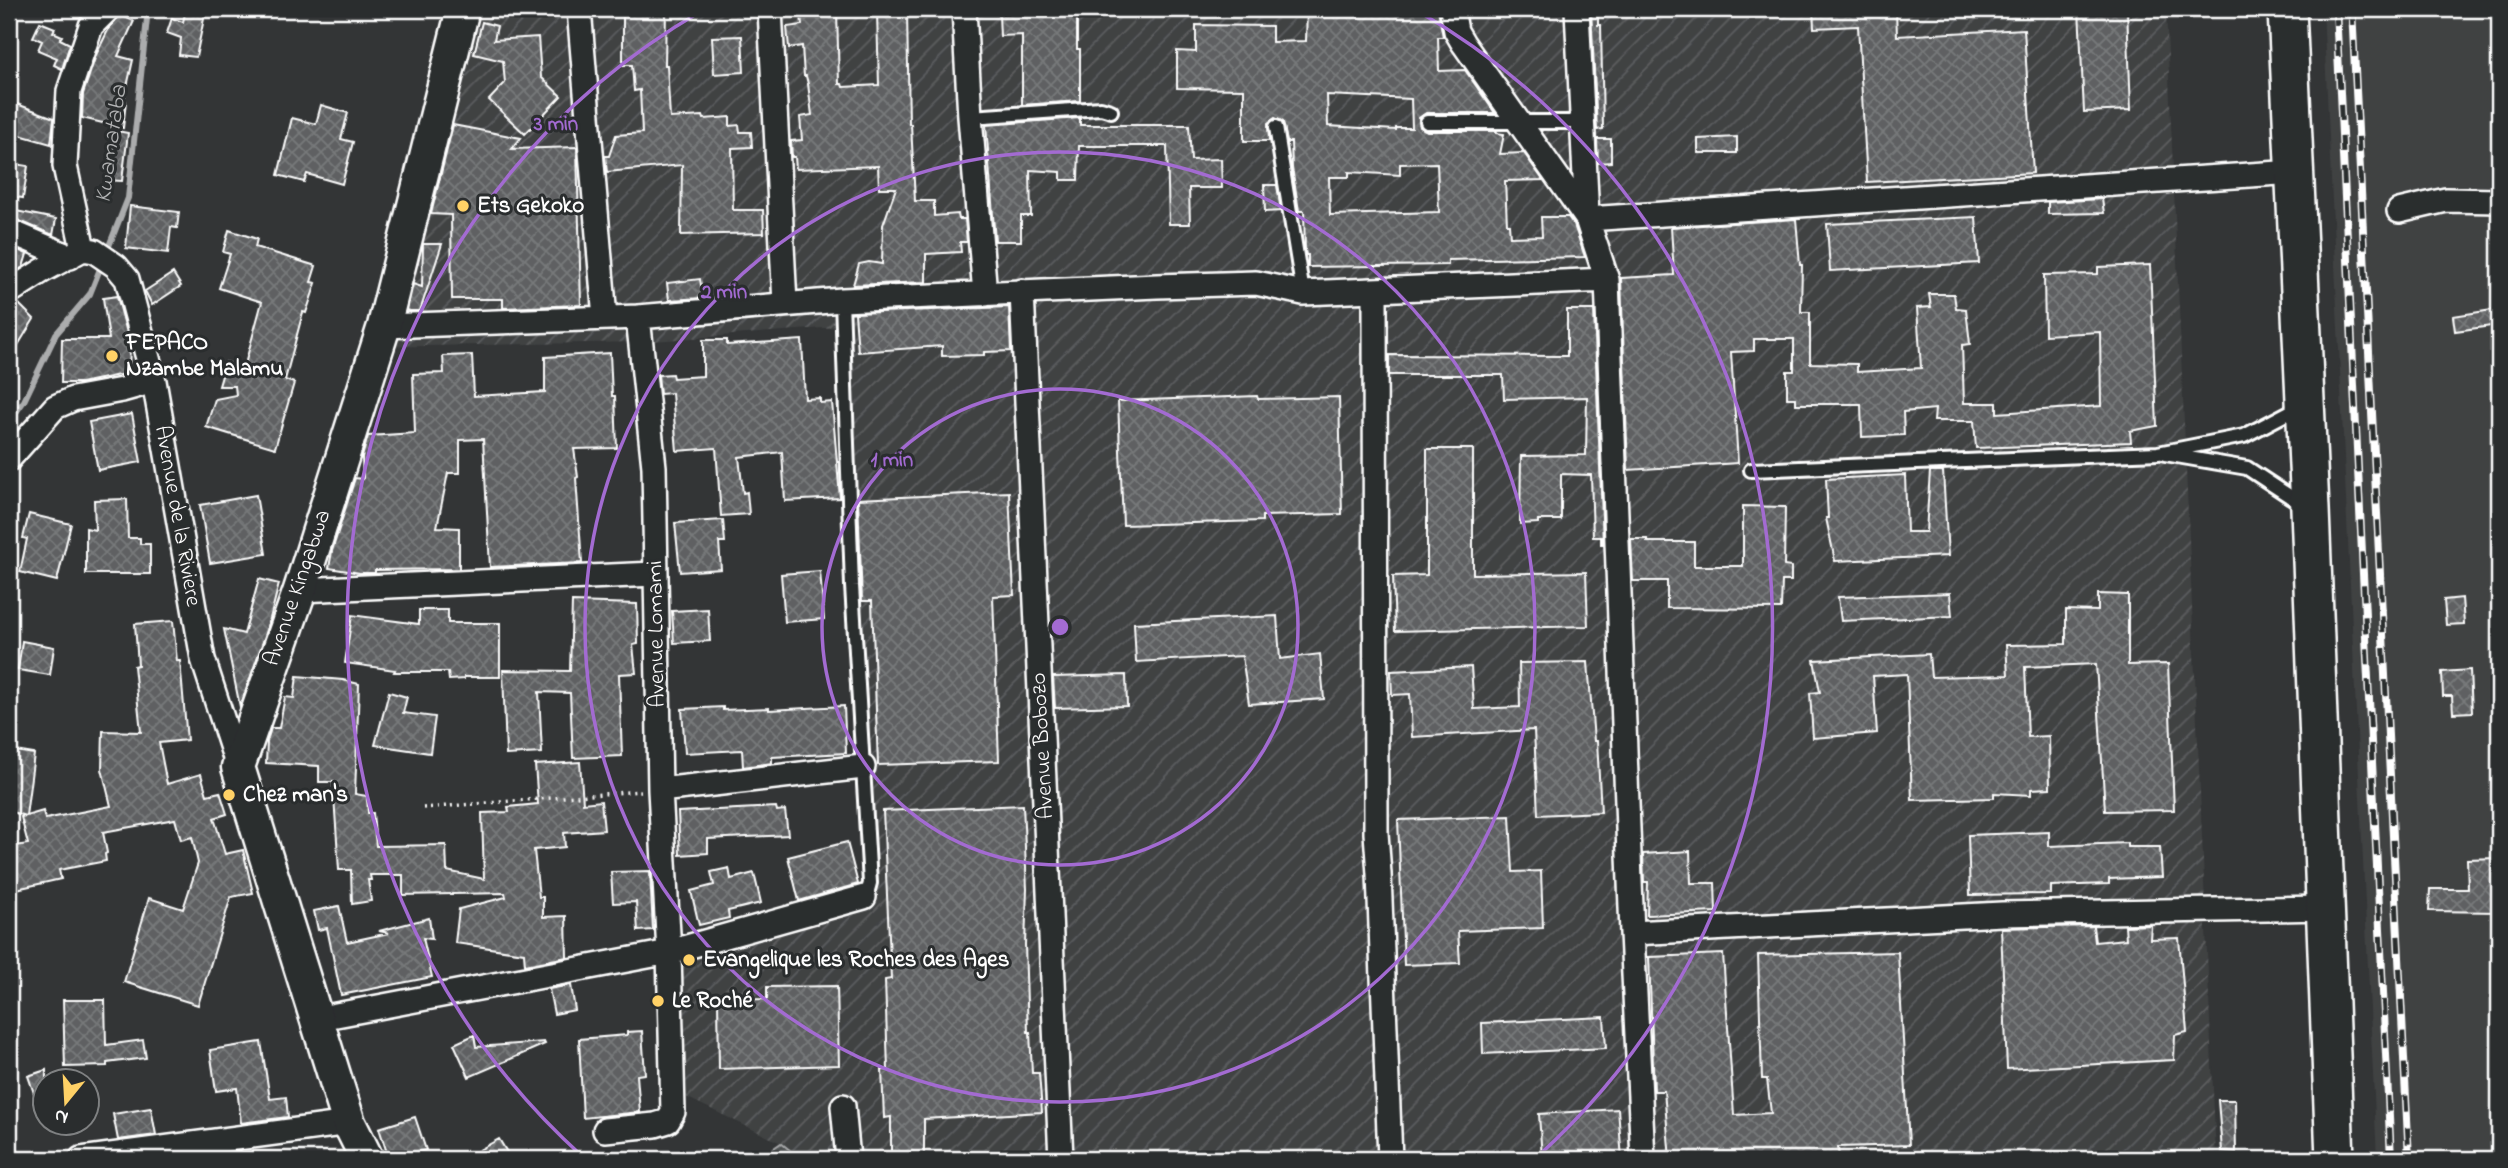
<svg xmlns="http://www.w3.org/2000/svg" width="2508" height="1168" font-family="'Indie Flower',sans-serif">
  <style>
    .built { fill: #404243 }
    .industrial { fill: url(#industrial-furrows) }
    .cemetery { fill: url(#cemetery-stones); stroke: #a6a7a8; stroke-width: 2 }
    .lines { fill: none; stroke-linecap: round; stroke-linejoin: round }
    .stream { stroke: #abacad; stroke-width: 6 }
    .building { fill: url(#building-cross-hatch); stroke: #fff; stroke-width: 2; fill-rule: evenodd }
    .lane-casing { stroke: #fff; stroke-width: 18 }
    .street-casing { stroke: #fff; stroke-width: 28 }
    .secondary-casing { stroke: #fff; stroke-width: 37 }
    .primary-casing { stroke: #fff; stroke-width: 42 }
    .path { stroke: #fff; stroke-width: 3.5; stroke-dasharray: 2 5; stroke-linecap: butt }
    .lane { stroke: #2a2d2e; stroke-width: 12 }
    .street { stroke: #2a2d2e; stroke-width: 23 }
    .secondary { stroke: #2a2d2e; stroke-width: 32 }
    .primary { stroke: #2a2d2e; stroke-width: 37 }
    .rail-casing { stroke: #fff; stroke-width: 8 }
    .rail { stroke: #2a2d2e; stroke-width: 5; stroke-dasharray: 16; stroke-linecap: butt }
    .ring { fill: none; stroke: #a36bd2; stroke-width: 3.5 }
    .poi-dot { fill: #ffd166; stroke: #2a2d2e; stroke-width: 2.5 }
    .labels { text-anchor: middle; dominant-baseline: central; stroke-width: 6; stroke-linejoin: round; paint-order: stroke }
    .poi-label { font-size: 23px; font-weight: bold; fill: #fff; stroke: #2a2d2e; text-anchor: start }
    .street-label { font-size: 23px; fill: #fff; stroke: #2a2d2e }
    .water-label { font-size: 24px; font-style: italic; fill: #b2b3b4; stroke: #2a2d2e }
    .centre { fill: #a36bd2; stroke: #2a2d2e; stroke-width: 3.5 }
    .ring-label { font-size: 21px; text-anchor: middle; font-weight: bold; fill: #a36bd2; stroke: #2a2d2e; stroke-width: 6; stroke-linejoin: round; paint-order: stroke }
  </style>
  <defs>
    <pattern id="industrial-furrows" width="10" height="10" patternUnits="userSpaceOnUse" patternTransform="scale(1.75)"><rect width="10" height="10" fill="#404243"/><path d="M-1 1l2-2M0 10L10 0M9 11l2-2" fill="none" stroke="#5d5e5f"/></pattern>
    <pattern id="cemetery-stones" width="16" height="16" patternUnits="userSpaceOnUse" patternTransform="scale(1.75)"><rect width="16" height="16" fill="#4c4f50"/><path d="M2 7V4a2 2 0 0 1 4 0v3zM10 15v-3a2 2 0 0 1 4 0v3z" fill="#67696a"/></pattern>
    <pattern id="building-cross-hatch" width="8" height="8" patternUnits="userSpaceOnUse" patternTransform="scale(1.75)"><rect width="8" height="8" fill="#5f6162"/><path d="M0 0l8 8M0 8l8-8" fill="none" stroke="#77797a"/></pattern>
  </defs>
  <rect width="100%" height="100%" fill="#333536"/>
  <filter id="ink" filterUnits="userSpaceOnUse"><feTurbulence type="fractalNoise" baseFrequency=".0143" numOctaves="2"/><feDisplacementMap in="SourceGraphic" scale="14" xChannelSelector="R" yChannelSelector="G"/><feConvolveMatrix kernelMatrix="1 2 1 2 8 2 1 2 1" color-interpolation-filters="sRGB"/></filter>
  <g filter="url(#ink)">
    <!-- built -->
    <path class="built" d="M2323 9H2499V1159H2377Z"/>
    <!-- industrial -->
    <path class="industrial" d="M472 9H2166L2216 1159H801L781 1143 686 1097 669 952 870 907 850 326 640 342 372 347Z"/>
    <!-- cemetery -->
    <path class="cemetery" d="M781 1143 801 1159H758Z"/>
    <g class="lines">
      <!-- stream -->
      <path class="stream" d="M9 422 24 401 56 334 90 294 128 198 148 9"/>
    </g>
    <!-- building -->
    <path class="building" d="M186 9H206L196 57 179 55 181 38 167 33 172 18 183 22Z
      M623 9H666L665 65H667L670 118 703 116 704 119 730 117V126L739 125 740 132H751L752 147 732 148 733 210H763L764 233 681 235 682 165 607 172 605 156H609L616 135 642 133 640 90 634 91 632 65H623Z
      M1307 9H1438L1443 37H1438L1439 71 1465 70 1495 113H1426L1419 118 1420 127 1427 131H1496V133L1504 134 1500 154 1524 153 1543 180 1505 181 1507 224H1509L1510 237 1542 236 1541 217H1568L1574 225 1585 257 1448 260V265L1308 267V255H1306L1305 250 1304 211H1299L1292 168 1291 142H1287L1283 122 1275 118 1268 123 1269 141H1244V89L1177 88V51L1196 52V25L1272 26V42L1306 41ZM1327 95 1411 99 1412 128H1396V130L1328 126ZM1437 163 1439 212 1330 215 1329 177H1349V172L1400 175V164Z
      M1591 9H1598V25H1601L1603 129 1597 130Z
      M1813 9H1896L1897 36 2024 29 2033 173 1867 182 1858 26 1814 28Z
      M2079 9H2127L2131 110 2084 112Z
      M837 12 839 84H842L843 87 879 85 877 13 907 12 909 124H911L915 201H934V216L958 214 959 219H965L967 242H960L961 252 926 254V282L853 285 859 264 869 262 882 264 883 225 896 188H879L878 166 796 169 795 157H792L791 141 802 140 800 117 812 115 808 84 806 76H804L802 46 789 48 787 27 802 25 801 14Z
      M1077 13V49H1080V101L1022 105V35L1000 36 999 15Z
      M120 15 134 21 118 56 133 60 124 100 126 101 123 128 82 118 83 94 96 55 109 28Z
      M40 22 55 28 53 32 62 36 60 39 70 44 62 69 54 65 57 58 38 50 42 41 33 37Z
      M482 22 497 26 494 40 538 37 541 77 561 96 525 134 489 100 505 83 503 61 474 54Z
      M742 36 744 72 714 74 712 37Z
      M9 101 54 118 51 144 9 132Z
      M321 105 348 113 341 139 353 142 342 184 307 174 304 182 278 175 292 118 316 124Z
      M1080 118V125H1189L1191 160 1221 159 1222 188H1189L1190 224H1169L1167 146H1079L1078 180H1061V172L1030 170 1031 216H1021V241H995L986 125Z
      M453 125 521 138 512 149 577 147 581 305 503 308V299H452L451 215 431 214Z
      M117 131 128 133 122 181 106 180Z
      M1737 137V153H1698V139Z
      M1597 139H1611V162L1598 163Z
      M9 163 28 166 23 198 9 196Z
      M1264 185H1277L1281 211 1265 212Z
      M2102 199 2104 213 2048 214V202Z
      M130 206 179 212 177 228 171 227 168 253 126 248Z
      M11 210 56 219 53 235 10 217Z
      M1976 217 1979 263 1830 271 1827 224Z
      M1796 219 1800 265H1802L1801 312H1810V363L1857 364V372L1921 368 1917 308 1931 307 1929 294H1954L1956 308 1966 309 1970 344 1962 345 1964 403H1997V413L2101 406 2100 332 2045 335 2044 275 2098 274V267L2150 265 2157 426 2130 431 2131 442 1976 448 1974 421H1934L1935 409 1903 412 1904 435 1862 437 1861 404H1796V398H1787V371H1794V339H1754V351L1731 352 1738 463 1628 470 1621 278 1674 275 1671 227Z
      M229 230 257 239 255 247 316 266 311 282 316 283 306 313 303 312 285 380 294 383 275 448 206 427 215 399 236 395 235 386H219L226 362 244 368 262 302 219 288 230 254 223 252Z
      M423 244H442L420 311H410L407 310 413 284 422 287Z
      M9 246 27 254 23 267 9 276Z
      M173 273 181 286 152 305 145 291Z
      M700 279 703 298 669 300 667 283Z
      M117 296 130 344 129 373 81 383H61L62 339H109L103 298Z
      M18 303 34 319 9 360V306Z
      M1009 307 1011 351 984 352V355L942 356V346L858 352 855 313Z
      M2499 309V325L2455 331 2453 316Z
      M1567 310H1594L1603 544H1601V537H1593L1591 475 1561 474V520H1538V523L1520 524 1521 456 1586 455 1587 397 1504 399 1503 375H1389V355L1567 356Z
      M703 340H727V345L802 340 805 399 820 398V403L832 402 840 498 785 501 782 452 739 457 743 493 747 492 749 514 721 516 716 448 677 451 672 393 660 394 658 375 672 374 673 378 703 376Z
      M610 353 612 396H615L617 448 574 449 578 477 576 478 582 563 490 567 483 439 460 440V473H448L437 527 459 528V569L375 570V573H360L329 568 332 551 355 478 363 479 362 457 368 436 415 433 413 374 444 373 443 356 472 355 474 396 545 392V357Z
      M1257 396 1258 399 1339 397 1342 514 1262 516V521L1123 525 1118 401Z
      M132 414 141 462 98 470 89 422Z
      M1427 449H1473V574L1586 572 1588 626 1395 631 1393 576 1427 575Z
      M1930 471H1943L1948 556 1835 561 1826 518H1828L1826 479 1905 475 1907 532H1926Z
      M1009 492 1014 595 993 596 999 761 878 765 872 601H862L858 499Z
      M256 495 266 554 210 563 200 505Z
      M127 499 128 538H140V544H150V574H86V528L95 530 94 500Z
      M1743 506 1785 507 1784 566 1791 567V581H1782L1781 609 1667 608V581H1633L1631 539H1647V542H1694V566H1743Z
      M29 514 71 524 57 581 20 572 27 539 23 538Z
      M723 520 725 542H719L721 569 680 572 675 523Z
      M820 571 824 619 785 622 781 574Z
      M259 579 279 584 267 630 240 707 224 629 244 634Z
      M1950 593 1952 616 1841 621 1838 597Z
      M2098 594 2128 595V665L2168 664 2174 810 2105 811 2096 664 2025 667 2028 737 2049 736 2050 788 2031 789V795L1994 793V798L1912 800 1907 674 1873 676 1877 733 1813 738 1810 693 1820 692 1814 660 1929 654 1931 677 2008 675 2006 645 2066 644V610L2098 611Z
      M2462 598 2464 624 2446 625 2444 600Z
      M572 602 637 604 638 644 633 645 636 673 619 674 622 756 573 758 570 693 539 692 542 753 506 755 503 670 570 671Z
      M708 609 710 641 674 643 672 611Z
      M419 610H448V623H500V677H464V679L449 680 448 672H394L395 670 345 663 352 615 419 624Z
      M1277 616 1280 659 1320 654 1324 699 1249 704 1242 656 1136 662 1134 623Z
      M173 621 177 661H180L187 740 159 743 167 784 201 774 207 795 220 792 227 814 214 818 225 854 243 850 253 893 231 897 198 1005 124 982 149 898 183 909 198 863 192 837 181 840 175 819 103 832 107 853 105 854 106 861 59 870 61 879 12 890 9 875V847L28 844 21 817 25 816 9 811V750L34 754 26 816 43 811 45 819 111 806 102 769 103 731 141 732 134 666 138 665 135 624Z
      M22 641 54 647 50 675 18 670Z
      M1588 662 1594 741H1597L1601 812 1538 815 1534 730 1412 737 1410 694 1392 695 1391 671 1471 667 1474 709 1520 707 1519 663Z
      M2470 670 2472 712 2453 713 2452 696H2443L2442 672Z
      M1126 675 1127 706 1055 708 1053 677Z
      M297 676 343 680 359 684 355 794 367 796 368 813H373L376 846 446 845 447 871 484 879 482 813 509 812 508 807 538 804 535 765 580 762 583 803 601 801 604 830 564 833 565 847 534 850 539 897H543V917L566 916 567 957 525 965 524 953 455 943 459 909 506 897 505 893 403 895V875H370L371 880H368L371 901 352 904 351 870H339L333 782H319V766L266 763 267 741 271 728H279L285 697 294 698Z
      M389 692 407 697 403 713 435 717 430 753 375 745Z
      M844 706 846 753 772 757V763L743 767 742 750 685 753 682 709 723 707V710L769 708V710Z
      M1023 805 1027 889 1025 945 1028 1032H1030L1032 1073H1039L1042 1112 924 1119V1159H891V1117L884 1118 882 1070H888L885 980 891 979 883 811Z
      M776 807 777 811 785 810 788 835 708 839V853L680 855 678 812Z
      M1510 816 1513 872 1541 871 1543 928 1458 931 1460 963 1404 965 1398 820Z
      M2049 832V846L2127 843V847H2160L2162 877 2109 879V884L2051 886V894L1970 895 1968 835Z
      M847 842 858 884 799 901 788 857Z
      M1690 851 1691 883H1715L1716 912 1647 915 1648 882H1644L1643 854Z
      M2497 858 2499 912 2429 911 2430 889H2468L2467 859Z
      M729 868 731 879 754 873 761 903 728 911 729 918 699 925 691 891 714 885 711 872Z
      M650 871 653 930 638 931 636 902 613 903 611 872Z
      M339 906 347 942 389 933 379 931 429 918 432 939 423 938 432 977 341 995 327 928 318 930 314 911Z
      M2151 925 2150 939 2179 938 2187 1032 2175 1035 2174 1060 2007 1069 2001 928 2093 926 2095 942 2126 939 2125 926Z
      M1898 952 1909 1145 1838 1147 1839 1159H1670L1664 1091H1654L1649 957 1723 954 1734 1115 1771 1113 1767 1079H1762L1758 955Z
      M571 985 575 1010 554 1014 549 989Z
      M837 986 839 1065 719 1069 718 1000 767 999V987Z
      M63 1000H105L106 1045 143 1040 146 1058 107 1063V1066L65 1067Z
      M1604 1017 1606 1048 1483 1054 1482 1023Z
      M642 1031 645 1074 637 1075 640 1112 583 1118 579 1039 627 1035V1032Z
      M474 1035 476 1047 544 1042 545 1044 469 1077 454 1044Z
      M261 1042 270 1099 286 1097 288 1117 241 1123 237 1088 216 1091 210 1050Z
      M46 1070V1118L43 1119 28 1076Z
      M2218 1100H2235L2236 1152 2222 1151Z
      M151 1108 156 1135 118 1140 113 1114Z
      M1618 1109 1622 1159H1542L1539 1114Z
      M415 1117 426 1150 389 1159 379 1128Z
      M499 1139 511 1159H463Z"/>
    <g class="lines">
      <defs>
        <path id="lane" d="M970 117 1101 108 1111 111
          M1427 122H1583
          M1276 127 1303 293
          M842 300 852 586 870 883 867 894 864 897
          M2165 454 2247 468 2303 505
          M1751 470 2158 453 2244 436 2301 406"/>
        <path id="street" d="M579 9 605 318
          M770 9 785 304
          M964 9 970 117 985 294
          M1452 9 1456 31 1463 43 1587 219 2295 172
          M1577 9 1587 219 1607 280 1632 933 1643 1159
          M2399 211 2446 200 2499 201
          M9 231 70 257
          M83 249 65 166 69 91 91 26 108 9
          M1022 291 1061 1159
          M9 292 42 271 83 249 94 251 116 266 127 279 154 381 203 659 238 767
          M1375 292 1376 833 1379 874 1390 1159
          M384 326 638 317 842 300 1157 286 1256 283 1303 293 1607 280
          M9 459 55 407 73 399 122 390 154 381
          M300 590 655 574
          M660 790 863 767
          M1632 933 2002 914 2325 908
          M315 1019 669 952 864 897
          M843 1106 848 1159
          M605 1130 655 1125 668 1121 673 1112 669 952 660 790 654 467 638 317
          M81 1159 349 1123"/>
        <path id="secondary" d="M367 1159 349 1123 238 767 300 590 384 326 463 9"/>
        <path id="primary" d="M2287 9 2310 509 2335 1159"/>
      </defs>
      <!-- lane casing -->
      <use href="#lane" class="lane-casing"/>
      <!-- street casing -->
      <use href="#street" class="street-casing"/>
      <!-- secondary casing -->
      <use href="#secondary" class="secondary-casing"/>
      <!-- primary casing -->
      <use href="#primary" class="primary-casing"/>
      <!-- path -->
      <path class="path" d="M423 808 641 791"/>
      <!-- lane -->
      <use href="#lane" class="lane"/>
      <!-- street -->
      <use href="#street" class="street"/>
      <!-- secondary -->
      <use href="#secondary" class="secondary"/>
      <!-- primary -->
      <use href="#primary" class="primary"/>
      <defs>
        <path id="rail" d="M2336 9 2391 1159
          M2352 9 2409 1159"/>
      </defs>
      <!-- rail casing -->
      <use href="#rail" class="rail-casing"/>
      <!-- rail -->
      <use href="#rail" class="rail"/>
    </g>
  </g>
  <!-- distance rings -->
  <g class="ring">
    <circle cx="1060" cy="627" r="238"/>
    <circle cx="1060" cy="627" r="475"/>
    <path d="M583 1157A713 713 0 0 1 703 10M1416 10A713 713 0 0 1 1537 1157"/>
  </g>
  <!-- markers -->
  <g class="poi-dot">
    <circle cx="463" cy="206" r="7"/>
    <circle cx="112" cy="356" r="7"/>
    <circle cx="229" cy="795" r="7"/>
    <circle cx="689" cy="960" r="7"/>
    <circle cx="658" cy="1001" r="7"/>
  </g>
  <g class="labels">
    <!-- poi labels -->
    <g class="poi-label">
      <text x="477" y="206">Ets Gekoko</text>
      <text x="126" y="343">FEPACO<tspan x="126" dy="26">Nzambe Malamu</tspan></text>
      <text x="243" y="795">Chez man's</text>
      <text x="703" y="960">Evangelique les Roches des Ages</text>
      <text x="672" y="1001">Le Roché</text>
    </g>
    <!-- street labels -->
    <g class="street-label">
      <text transform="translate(177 516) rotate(80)">Avenue de la Riviere</text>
      <text transform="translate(298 588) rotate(-71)">Avenue Kingabwa</text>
      <text transform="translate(657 634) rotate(-91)">Avenue Lomami</text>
      <text transform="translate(1043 746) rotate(-93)">Avenue Bobozo</text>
    </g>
    <!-- water labels -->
    <g class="water-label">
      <text transform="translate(112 144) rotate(-82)">Kwamataba</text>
    </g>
  </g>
  <circle cx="1060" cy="627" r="10" class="centre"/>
  <g class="ring-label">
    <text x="556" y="130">3 min</text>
    <text x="724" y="298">2 min</text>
    <text x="892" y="466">1 min</text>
  </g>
  <!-- margin -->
  <rect width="2508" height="1168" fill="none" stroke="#2a2d2e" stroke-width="35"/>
  <rect x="18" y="18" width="2473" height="1133" fill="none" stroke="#fff" stroke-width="2.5" filter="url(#ink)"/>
  <!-- north arrow -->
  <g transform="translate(66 1102) rotate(198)"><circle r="33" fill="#2a2d2e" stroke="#7f8182" stroke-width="2"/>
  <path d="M0-5L12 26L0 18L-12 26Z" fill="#ffd166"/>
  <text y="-10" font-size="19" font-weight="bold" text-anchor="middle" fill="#ffffff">N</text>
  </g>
</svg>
